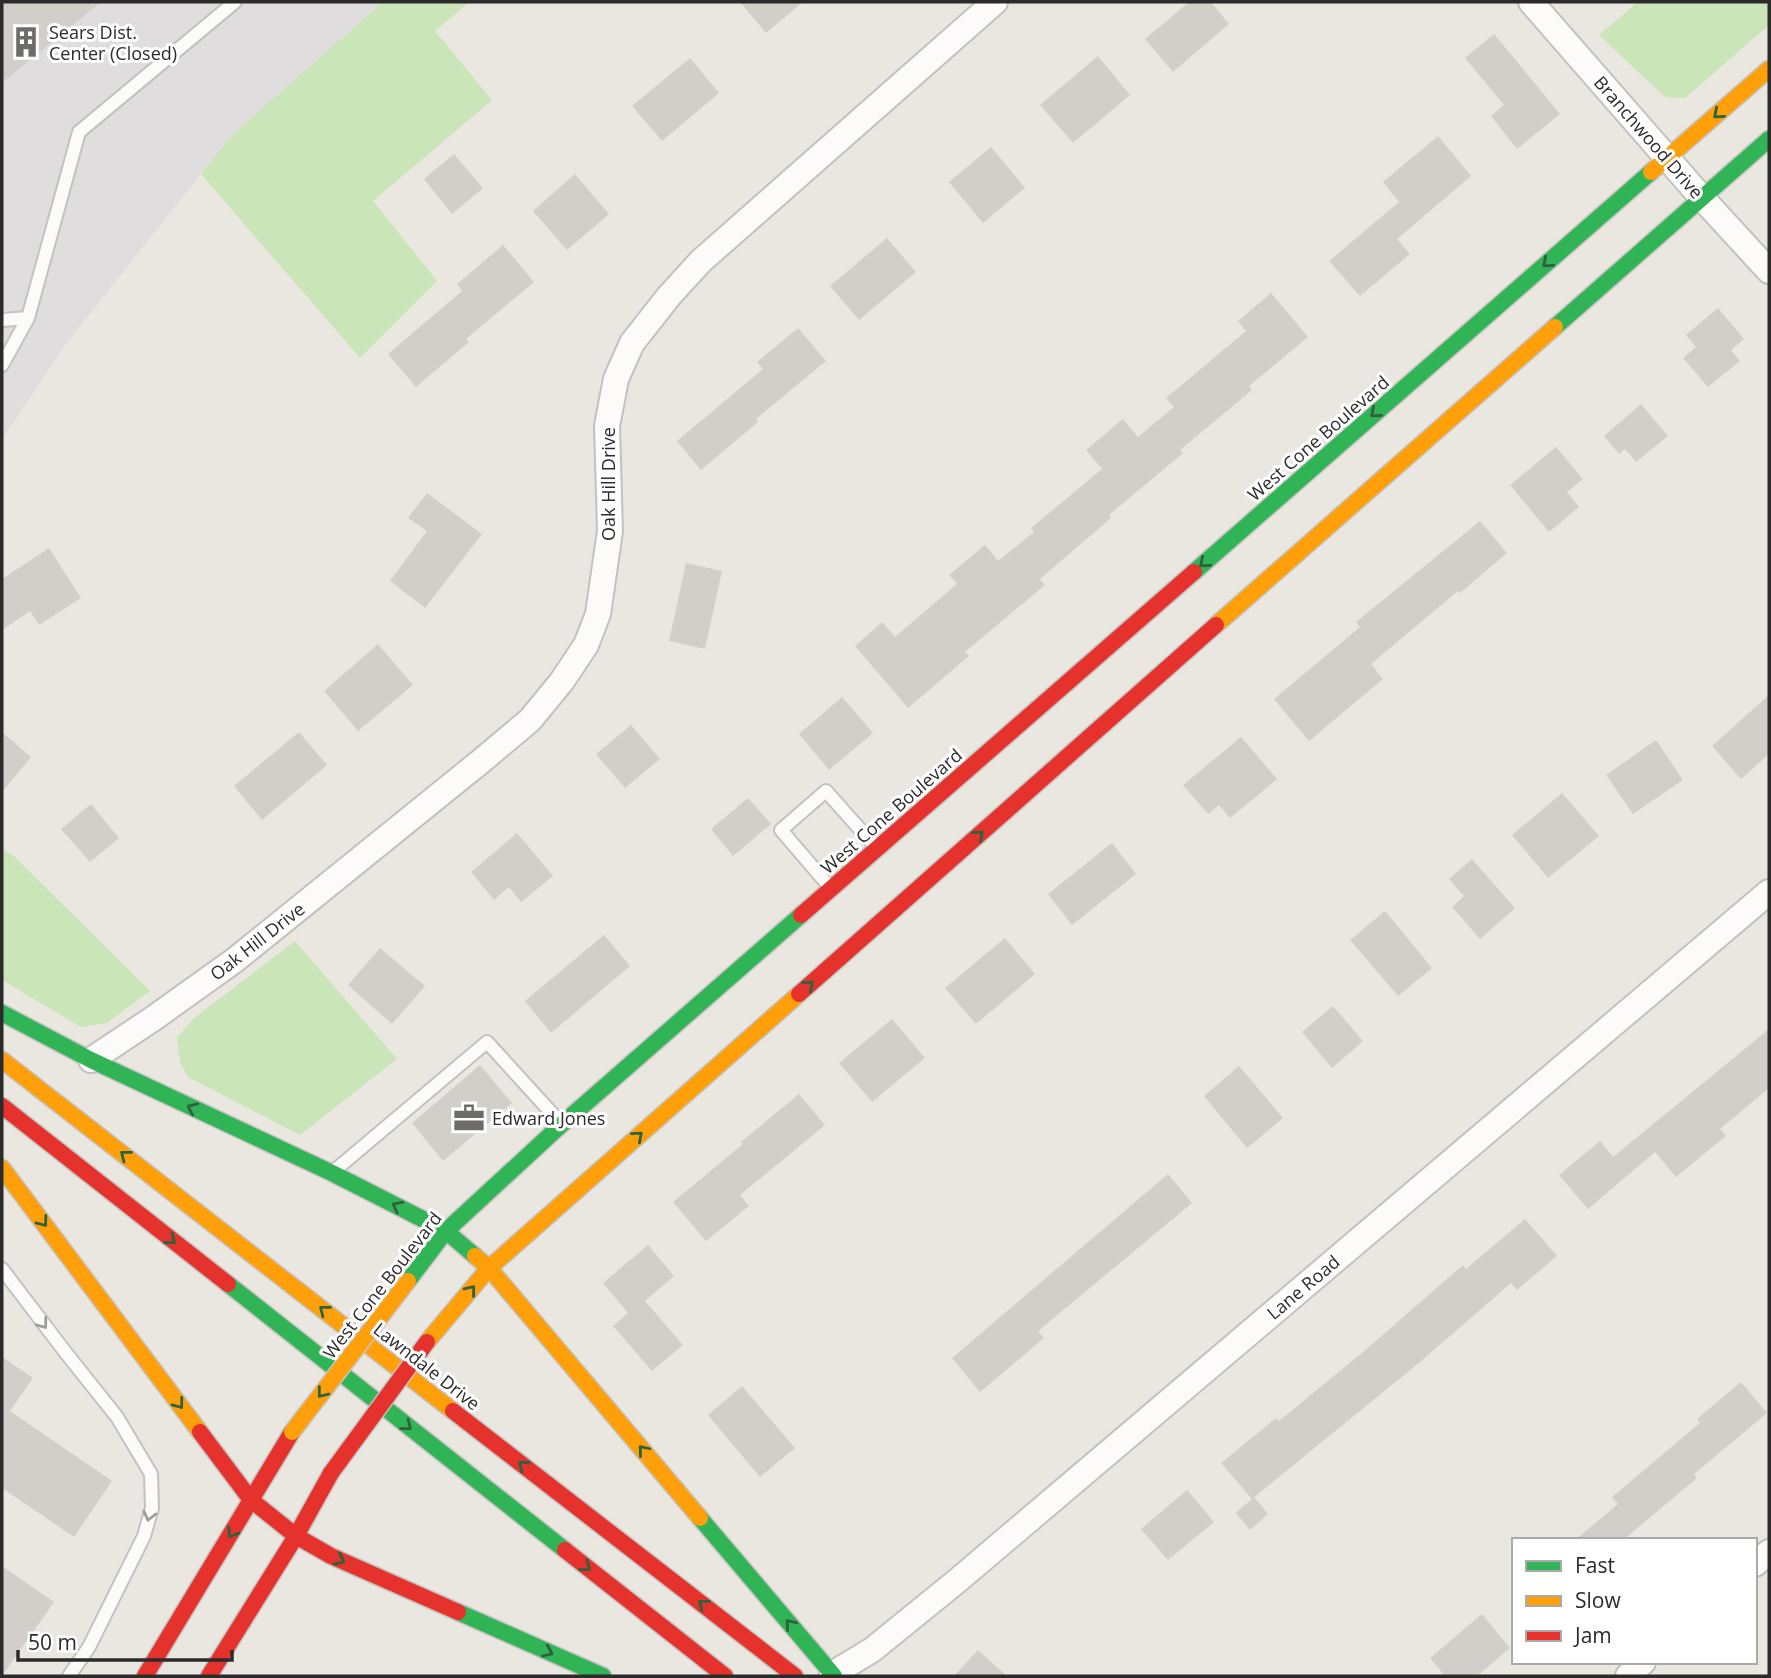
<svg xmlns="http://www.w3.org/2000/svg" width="1771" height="1678" font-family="'Open Sans',sans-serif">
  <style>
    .industrial { fill: #e0dddf }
    .green { fill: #cae5b8 }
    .building { fill: #d2cfcb }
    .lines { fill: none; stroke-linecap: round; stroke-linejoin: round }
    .lane-casing { stroke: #c3c2c1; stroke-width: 16 }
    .street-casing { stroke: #c3c2c1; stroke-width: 28 }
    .fast-casing { stroke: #c3c2c1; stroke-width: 19 }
    .slow-casing { stroke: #c3c2c1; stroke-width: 19 }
    .jam-casing { stroke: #c3c2c1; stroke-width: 19 }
    .lane { stroke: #fcfbfa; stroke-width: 12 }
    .street { stroke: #fcfbfa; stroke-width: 24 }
    .fast { stroke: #30b455; stroke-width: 16 }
    .slow { stroke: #ff9f0a; stroke-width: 16 }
    .jam { stroke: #e5322d; stroke-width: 16 }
    .slow-bridge-casing { stroke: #c5c4c1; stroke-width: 19; stroke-linecap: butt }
    .jam-bridge-casing { stroke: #c5c4c1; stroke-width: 19; stroke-linecap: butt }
    .slow-bridge { stroke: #ff9f0a; stroke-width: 16 }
    .jam-bridge { stroke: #e5322d; stroke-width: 16 }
    .oneway { stroke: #2d623c }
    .oneway2 { stroke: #9e9d9d }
    .labels { text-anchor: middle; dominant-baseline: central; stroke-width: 6; stroke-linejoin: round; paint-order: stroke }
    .poi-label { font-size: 18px; fill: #2b2b2b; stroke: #fff; text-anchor: start }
    .street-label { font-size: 18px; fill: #2b2b2b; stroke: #fff }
  </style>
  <rect width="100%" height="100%" fill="#eae6e0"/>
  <!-- industrial -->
  <path class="industrial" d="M2 2H383L232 135 69 340 2 439Z"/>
  <!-- green -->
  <path class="green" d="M383 2H470L435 31 492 100 373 201 437 281 360 358 201 174 232 135Z
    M1638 2H1769V25L1685 98 1665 97 1599 35Z
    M2 849 14 856 150 991 107 1023 81 1027 2 980Z
    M295 941 397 1059 300 1135 188 1077 180 1062 177 1038 193 1019Z"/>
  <!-- building -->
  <path class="building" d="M2 2H101L2 83Z
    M740 2H803L766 33Z
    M1189 2H1211L1229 24 1173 72 1145 39Z
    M1494 34 1560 114 1517 149 1491 116 1504 105 1465 58Z
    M1098 56 1130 95 1073 143 1040 105Z
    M690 58 719 93 662 141 632 106Z
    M1438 136 1471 176 1397 239 1410 254 1360 296 1329 261 1399 202 1383 182Z
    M991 147 1025 188 983 223 949 182Z
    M454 154 483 188 452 214 424 179Z
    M575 174 609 214 567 250 533 211Z
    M887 238 916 272 859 320 830 286Z
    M503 245 534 282 466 339 469 342 416 387 388 354 462 291 457 284Z
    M1271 293 1308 337 1249 386 1252 390 1180 450 1183 453 1109 515 1111 518 1040 579 1045 585 965 652 969 656 908 708 855 646 882 622 895 637 957 584 949 575 985 545 998 561 1034 532 1031 528 1102 469 1086 450 1123 419 1138 437 1174 407 1166 398 1246 331 1238 321Z
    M1718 308 1744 339 1731 350 1740 361 1708 387 1683 358 1696 347 1686 335Z
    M798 328 826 361 756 419 758 422 701 470 677 441 763 369 757 362Z
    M1641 404 1668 436 1636 462 1625 449 1619 454 1604 436Z
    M1556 447 1583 479 1567 492 1579 507 1549 532 1510 485Z
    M427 493 482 534 425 608 390 581 427 531 408 518Z
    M1480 521 1507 553 1460 593 1458 591 1371 664 1383 679 1309 741 1274 699 1360 627 1356 622Z
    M49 548 81 598 39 625 30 611 2 630V579Z
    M686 563 722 571 705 649 669 641Z
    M378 644 413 685 358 731 324 691Z
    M1769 695V754L1741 779 1712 746Z
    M842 697 873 733 829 770 799 734Z
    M631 725 660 759 625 788 596 754Z
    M2 732 31 757 2 792Z
    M299 732 327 765 262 820 234 786Z
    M1241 737 1277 779 1230 818 1219 805 1208 814 1183 785Z
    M1656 740 1683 780 1633 814 1606 775Z
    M1562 793 1599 836 1548 878 1512 835Z
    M748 798 771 824 733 856 711 829Z
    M91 804 119 838 90 862 61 829Z
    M517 833 553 876 521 902 509 887 494 900 471 872Z
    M1112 843 1136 874 1072 925 1048 894Z
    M1472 859 1515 908 1480 939 1452 907 1464 896 1449 879Z
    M1385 911 1432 968 1398 996 1350 940Z
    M604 935 630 966 551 1033 525 1001Z
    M1005 938 1035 974 976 1024 945 988Z
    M380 948 425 986 392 1024 348 985Z
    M1333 1006 1363 1041 1332 1068 1302 1032Z
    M892 1019 925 1058 872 1102 839 1063Z
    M1769 1029V1088L1720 1129 1726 1136 1676 1177 1655 1152 1588 1209 1559 1175 1600 1141 1613 1157Z
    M480 1065 512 1103 443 1161 412 1123Z
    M1239 1066 1283 1118 1247 1148 1204 1096Z
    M799 1094 825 1125 740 1195 749 1206 706 1241 673 1202 743 1144 741 1142Z
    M1168 1174 1192 1203 1038 1331 1044 1338 980 1392 952 1358Z
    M1525 1219 1557 1256 1517 1290 1511 1283 1420 1362 1252 1499 1221 1463 1276 1418 1279 1421 1363 1352 1463 1265 1466 1269Z
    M648 1245 674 1276 645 1301 683 1345 652 1371 613 1326 628 1313 603 1283Z
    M2 1357 33 1378 10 1411 112 1481 74 1537 2 1488Z
    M1741 1382 1767 1413 1694 1474 1697 1478 1623 1540H1575L1618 1504 1612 1497 1700 1423 1697 1419Z
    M742 1386 795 1448 760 1477 708 1415Z
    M1187 1490 1214 1522 1168 1560 1141 1529Z
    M1254 1497 1268 1514 1250 1530 1236 1513Z
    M2 1566 54 1602 2 1676Z
    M1482 1614 1510 1648 1477 1676H1445L1430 1658Z
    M978 1650 1007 1676H954Z"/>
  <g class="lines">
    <defs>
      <path id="lane" d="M2 320 28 318
        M2 365 28 318 79 132 235 2
        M829 886 781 830 826 791 874 845
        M334 1171 487 1042 559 1121
        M2 1269 66 1353 117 1417 151 1474 152 1508 144 1536 89 1647 69 1676"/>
      <path id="street" d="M1531 2 1702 198 1769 271
        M91 1060 154 1018 235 960 480 762 530 720 562 681 586 645 598 614 610 531 607 426 616 379 632 343 669 296 701 261 995 2
        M1755 1564 1769 1552
        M832 1674 872 1650 957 1581 1769 892
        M1628 1676 1643 1662"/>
      <path id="fast" d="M1555 327 1769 139
        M1194 572 1651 172
        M2 1013 91 1060 332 1173 446 1231 475 1256
        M408 1281 446 1231 562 1124 801 915
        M228 1284 565 1550
        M700 1518 834 1676
        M458 1612 603 1676"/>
      <path id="slow" d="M1651 172 1769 69
        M1216 625 1555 327
        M2 1060 453 1411
        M2 1168 200 1432
        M475 1256 489 1268 700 1518
        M427 1342 489 1268 799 994"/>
      <path id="jam" d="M801 915 1194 572
        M799 994 1216 625
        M2 1106 228 1284
        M453 1411 795 1676
        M200 1432 251 1500 296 1536 331 1556 458 1612
        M565 1550 725 1676
        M145 1676 292 1432
        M209 1676 296 1536 331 1473"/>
    </defs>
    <!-- lane casing -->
    <use href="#lane" class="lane-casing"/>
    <!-- street casing -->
    <use href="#street" class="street-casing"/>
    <!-- fast casing -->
    <use href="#fast" class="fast-casing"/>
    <!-- slow casing -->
    <use href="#slow" class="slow-casing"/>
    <!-- jam casing -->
    <use href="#jam" class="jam-casing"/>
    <!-- lane -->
    <use href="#lane" class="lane"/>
    <!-- street -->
    <use href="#street" class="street"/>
    <!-- fast -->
    <use href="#fast" class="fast"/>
    <!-- slow -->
    <use href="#slow" class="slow"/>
    <!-- jam -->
    <use href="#jam" class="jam"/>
    <defs>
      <path id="slow-bridge" d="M292 1432 408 1281"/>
      <path id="jam-bridge" d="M331 1473 427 1342"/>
    </defs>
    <!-- slow-bridge casing -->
    <use href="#slow-bridge" class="slow-bridge-casing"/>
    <!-- jam-bridge casing -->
    <use href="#jam-bridge" class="jam-bridge-casing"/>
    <!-- slow-bridge -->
    <use href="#slow-bridge" class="slow-bridge"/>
    <!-- jam-bridge -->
    <use href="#jam-bridge" class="jam-bridge"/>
  </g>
  <!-- one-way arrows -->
  <defs><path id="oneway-chevron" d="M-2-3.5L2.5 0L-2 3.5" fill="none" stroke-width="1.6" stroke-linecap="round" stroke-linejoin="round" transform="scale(1.75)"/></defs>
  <g class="oneway">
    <use href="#oneway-chevron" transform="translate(1718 114) rotate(139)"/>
    <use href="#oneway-chevron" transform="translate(1547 263) rotate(139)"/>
    <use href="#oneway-chevron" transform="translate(1375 413) rotate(139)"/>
    <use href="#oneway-chevron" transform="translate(1204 563) rotate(139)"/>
    <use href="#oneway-chevron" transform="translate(979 835) rotate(-41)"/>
    <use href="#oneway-chevron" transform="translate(809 985) rotate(-41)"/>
    <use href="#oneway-chevron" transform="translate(192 1108) rotate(-155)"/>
    <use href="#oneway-chevron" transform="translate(638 1136) rotate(-41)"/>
    <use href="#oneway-chevron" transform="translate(125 1155) rotate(-142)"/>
    <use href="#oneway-chevron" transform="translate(397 1206) rotate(-153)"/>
    <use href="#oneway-chevron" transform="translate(43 1222) rotate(53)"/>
    <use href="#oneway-chevron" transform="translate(171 1240) rotate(38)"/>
    <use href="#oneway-chevron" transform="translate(471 1290) rotate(-51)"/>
    <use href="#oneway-chevron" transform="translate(324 1310) rotate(-142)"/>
    <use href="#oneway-chevron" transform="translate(322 1393) rotate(128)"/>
    <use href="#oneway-chevron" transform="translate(179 1404) rotate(53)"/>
    <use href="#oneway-chevron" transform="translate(407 1426) rotate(38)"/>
    <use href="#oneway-chevron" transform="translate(643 1450) rotate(-130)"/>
    <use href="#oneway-chevron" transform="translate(523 1465) rotate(-142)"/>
    <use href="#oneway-chevron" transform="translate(232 1533) rotate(121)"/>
    <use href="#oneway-chevron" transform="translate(340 1560) rotate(25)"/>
    <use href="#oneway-chevron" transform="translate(586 1567) rotate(38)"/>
    <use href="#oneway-chevron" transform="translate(703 1604) rotate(-142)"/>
    <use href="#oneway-chevron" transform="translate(790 1624) rotate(-130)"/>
    <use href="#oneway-chevron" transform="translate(548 1652) rotate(24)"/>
  </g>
  <g class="oneway2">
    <use href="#oneway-chevron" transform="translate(43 1324) rotate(53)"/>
    <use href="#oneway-chevron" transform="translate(149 1516) rotate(103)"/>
  </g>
  <!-- icons -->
  <defs>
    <symbol id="building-bare" viewBox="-9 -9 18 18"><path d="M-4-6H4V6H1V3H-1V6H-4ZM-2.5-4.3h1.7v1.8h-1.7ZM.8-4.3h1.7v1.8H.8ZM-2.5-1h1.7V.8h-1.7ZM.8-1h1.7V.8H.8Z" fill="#6e6c6a" stroke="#fff" stroke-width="2.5" paint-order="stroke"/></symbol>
    <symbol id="office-bare" viewBox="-9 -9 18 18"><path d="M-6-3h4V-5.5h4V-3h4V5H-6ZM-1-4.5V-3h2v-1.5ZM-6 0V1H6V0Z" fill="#6e6c6a" stroke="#fff" stroke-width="2.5" paint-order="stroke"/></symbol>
  </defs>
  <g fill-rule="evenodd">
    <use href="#building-bare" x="4" y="20" width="44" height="44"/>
    <use href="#office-bare" x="447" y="1096" width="44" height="44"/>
  </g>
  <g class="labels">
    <!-- poi labels -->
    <g class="poi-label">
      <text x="49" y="32">Sears Dist.<tspan x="49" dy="21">Center (Closed)</tspan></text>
      <text x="492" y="1118">Edward Jones</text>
    </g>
    <!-- street labels -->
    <g class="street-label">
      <text transform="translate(1649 137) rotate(49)">Branchwood Drive</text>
      <text transform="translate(1318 438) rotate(-41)">West Cone Boulevard</text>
      <text transform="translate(608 484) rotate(-90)">Oak Hill Drive</text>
      <text transform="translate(891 811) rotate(-41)">West Cone Boulevard</text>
      <text transform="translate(257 941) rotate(-38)">Oak Hill Drive</text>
      <text transform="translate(382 1285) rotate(-52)">West Cone Boulevard</text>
      <text transform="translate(1303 1287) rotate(-40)">Lane Road</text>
      <text transform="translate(427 1366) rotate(38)">Lawndale Drive</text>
    </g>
  </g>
  <!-- border -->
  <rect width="1771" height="1678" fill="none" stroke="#2b2b2b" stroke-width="7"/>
  <!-- legend -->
  <rect x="1512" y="1538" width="245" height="126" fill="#ffffff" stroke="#aaaaaa" stroke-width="2"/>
  <rect x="1526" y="1561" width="35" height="10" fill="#30b455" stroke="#aaaaaa" stroke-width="2"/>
  <text x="1575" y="1573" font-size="21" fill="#2b2b2b">Fast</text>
  <rect x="1526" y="1596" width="35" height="10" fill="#ff9f0a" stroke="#aaaaaa" stroke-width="2"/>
  <text x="1575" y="1608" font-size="21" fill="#2b2b2b">Slow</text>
  <rect x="1526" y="1631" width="35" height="10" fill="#e5322d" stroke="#aaaaaa" stroke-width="2"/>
  <text x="1575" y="1643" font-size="21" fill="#2b2b2b">Jam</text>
  <!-- scale -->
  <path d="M18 1650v10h214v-10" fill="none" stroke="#2b2b2b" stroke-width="3.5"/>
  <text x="28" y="1650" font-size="21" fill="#2b2b2b" stroke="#ffffff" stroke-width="5" paint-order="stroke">50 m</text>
</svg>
